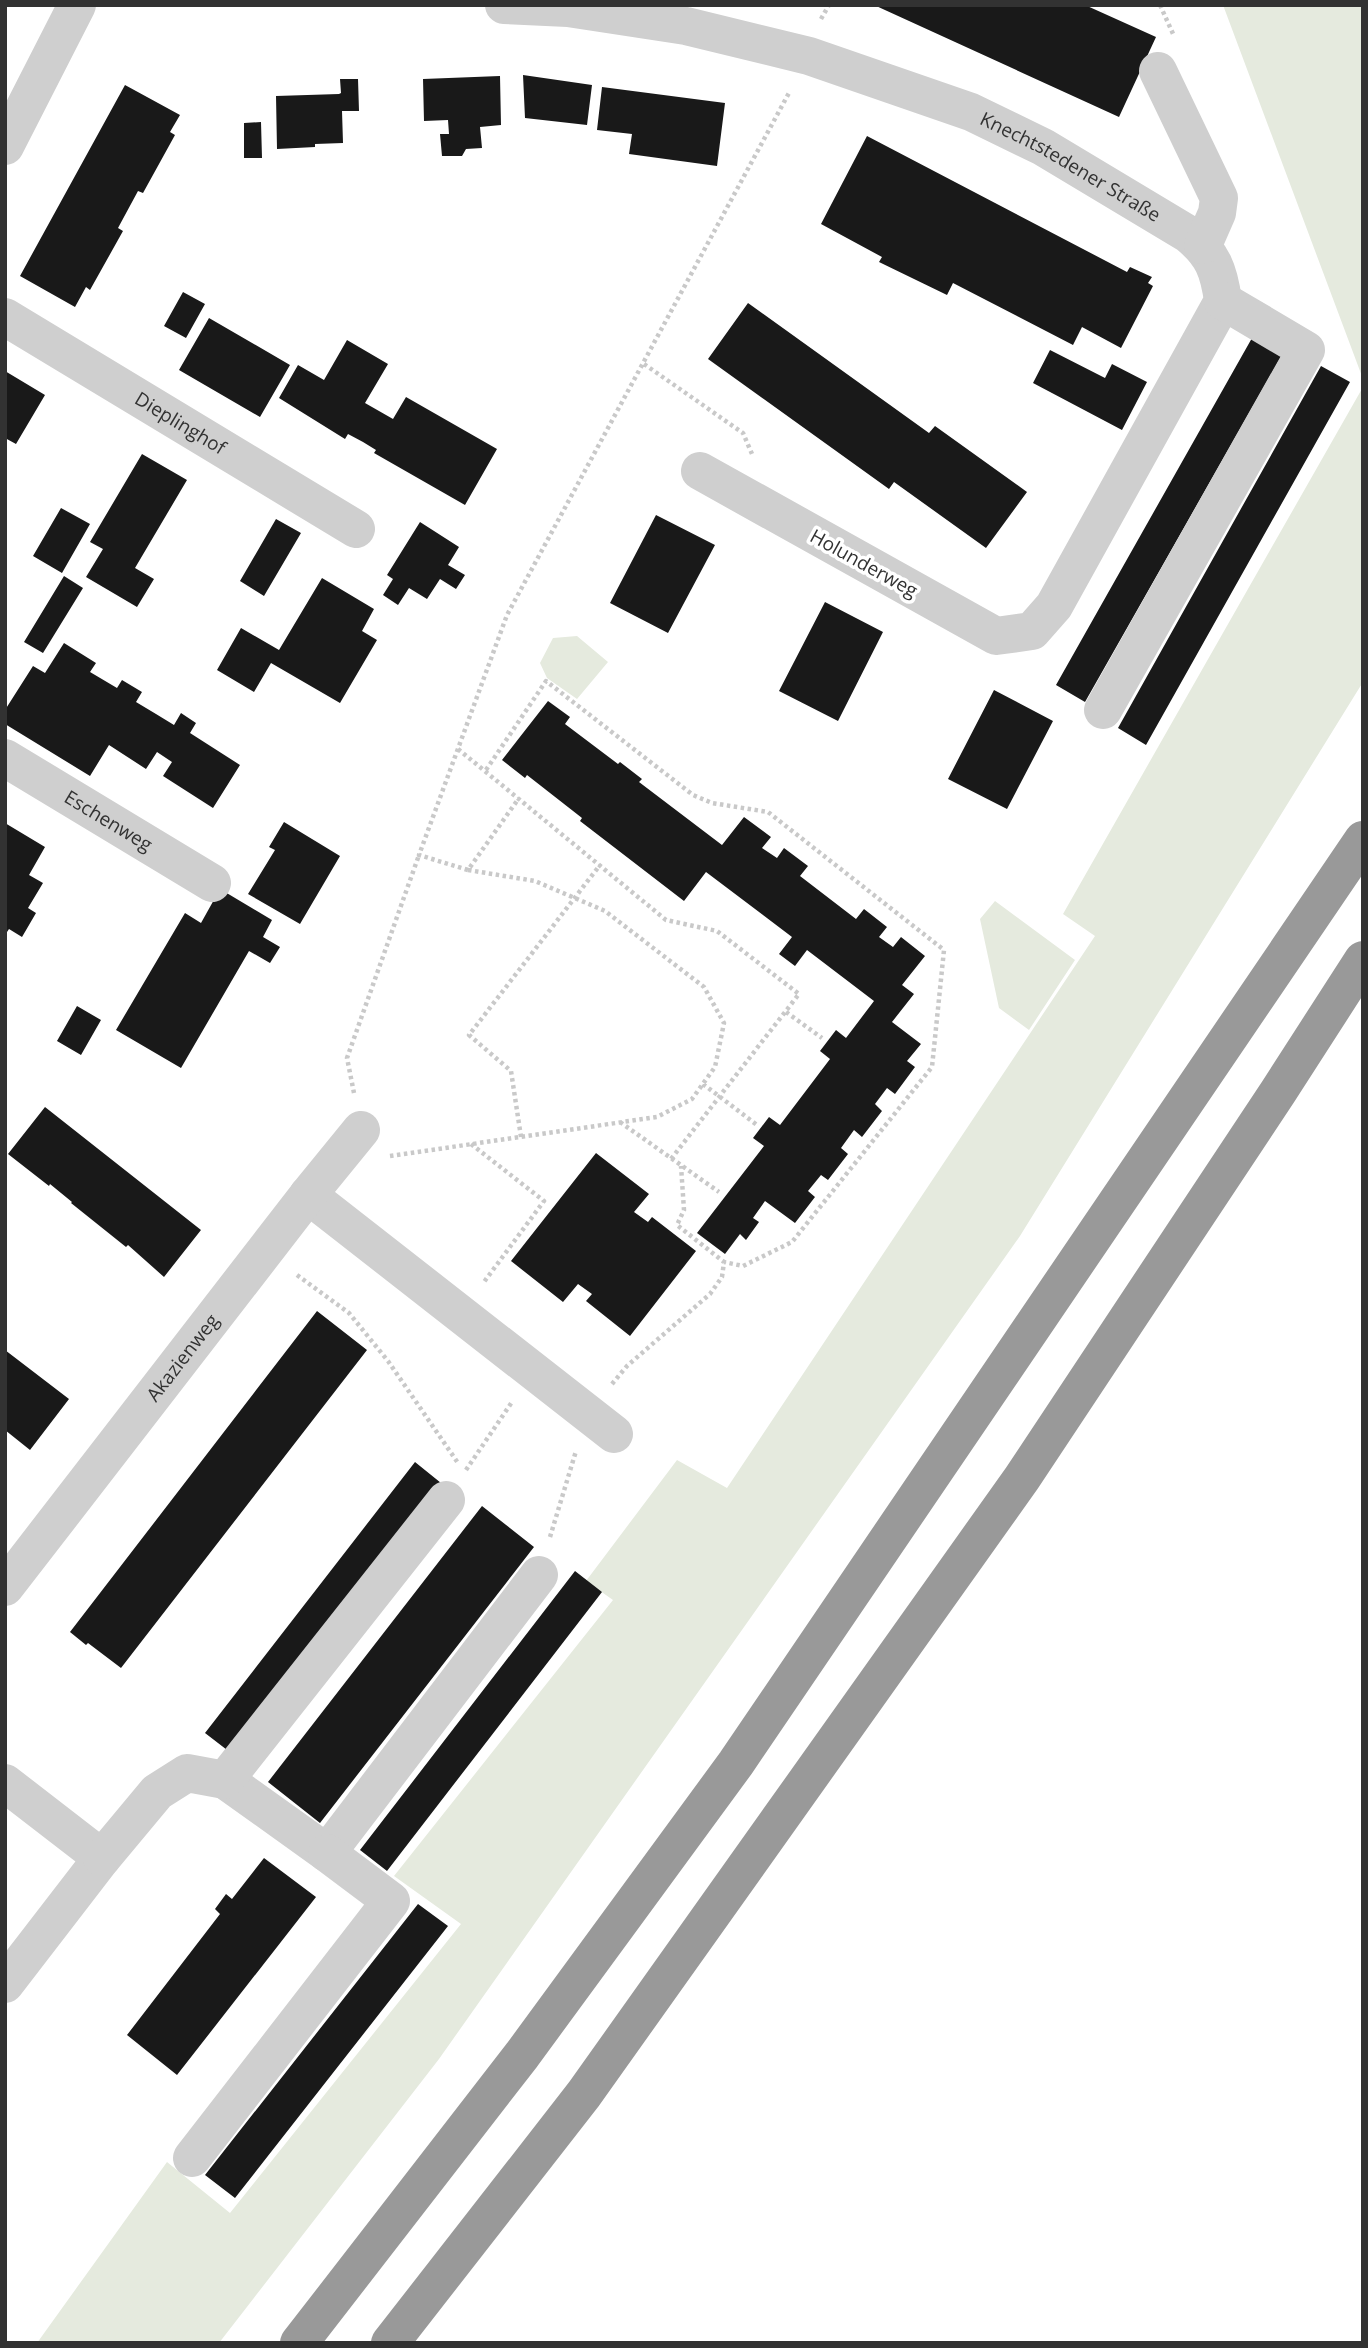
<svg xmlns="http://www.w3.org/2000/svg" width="1368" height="2348" font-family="'Open Sans',sans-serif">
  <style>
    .green { fill: #e5eade }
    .building { fill: #191919 }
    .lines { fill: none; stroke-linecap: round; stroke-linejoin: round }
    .path { stroke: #c9c9c9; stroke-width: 4.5; stroke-dasharray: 3.5 3.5; stroke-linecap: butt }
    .minor { stroke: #cfcfcf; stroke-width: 38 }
    .highway { stroke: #999; stroke-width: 38 }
    .labels { text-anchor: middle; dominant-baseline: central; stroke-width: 7; stroke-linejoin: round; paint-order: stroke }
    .street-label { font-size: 19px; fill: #323232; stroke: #fff }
  </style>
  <rect width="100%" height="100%" fill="#fff"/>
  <!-- green -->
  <path class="green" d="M1223 5H1363V379Z
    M1363 387V682L1020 1236 439 2059 219 2343H37L167 2162 230 2213 461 1924 394 1876 613 1600 586 1581 677 1460 727 1488 1095 936 1063 914Z
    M577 636 608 662 577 699 547 678 540 663 553 638Z
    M995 901 1075 960 1029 1030 999 1008 980 919Z"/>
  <!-- building -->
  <path class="building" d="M874 5H1085L1156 37 1119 117Z
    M523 75 592 85 587 125 525 118Z
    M500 76 501 125 480 127 482 148 466 149 462 156H442L440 134H449L448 120 424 121 423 79Z
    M340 79H358L359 111H342L343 143 315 144V147L277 149 276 96 339 94 341 93Z
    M125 85 180 115 170 132 175 135 143 193 138 191 118 228 123 231 90 290 86 287 75 307 20 276Z
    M602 87 725 103 717 166 629 154 632 134 597 130Z
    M261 122 262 158H244V123Z
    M867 136 1127 272 1130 267 1152 277 1148 283 1153 286 1121 348 1082 327 1073 345 953 283 947 295 879 262 882 257 821 224Z
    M183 292 205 304 186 338 164 326Z
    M748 303 929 433 935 426 1027 492 986 548 894 482 889 489 708 359Z
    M209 318 290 365 260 417 179 370Z
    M1252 338 1282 355 1085 702 1056 685Z
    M347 340 388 364 365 403 393 419 406 397 497 449 465 505 374 453 376 450 363 442 348 434 345 439 279 398 298 365 324 380Z
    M1050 350 1105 378 1112 364 1147 382 1122 430 1033 383Z
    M1321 366 1350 382 1146 745 1118 728Z
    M5 371 45 395 16 444 5 438Z
    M142 454 187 480 135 568 154 579 137 607 86 577 103 549 90 542Z
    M61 508 90 524 62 573 33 556Z
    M656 515 715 545 668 633 610 603Z
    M276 519 301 533 264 596 240 581Z
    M420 522 459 547 448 565 465 575 456 589 440 579 427 599 409 588 398 605 383 595 393 579 387 575Z
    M64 576 83 588 43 653 24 642Z
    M322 578 374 609 362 631 377 640 340 703 271 663 254 692 217 670 241 628 279 650Z
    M825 602 883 632 838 721 779 691Z
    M64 643 96 663 90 672 117 688 122 680 142 692 136 702 156 714 174 725 181 713 196 723 190 733 240 765 213 808 163 776 172 762 157 752 146 769 109 745 90 776 5 724V710L33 666 45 673Z
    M994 690 1053 721 1007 809 948 779Z
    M548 701 570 717 565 724 618 764 620 762 642 779 639 782 722 845 744 817 771 837 762 848 777 858 784 848 808 866 800 876 856 919 864 909 887 927 879 937 893 947 901 937 925 956 902 985 914 994 892 1022 921 1044 907 1061 915 1067 895 1094 887 1088 875 1104 882 1111 862 1137 854 1130 841 1148 848 1154 828 1180 821 1175 808 1191 815 1197 795 1223 765 1201 753 1218 759 1222 746 1240 740 1234 725 1254 697 1233 764 1146 753 1138 769 1117 780 1125 830 1059 820 1051 836 1030 846 1038 874 1001 807 950 795 966 779 954 792 937 706 872 684 901 580 821 582 818 527 775 525 778 502 760Z
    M284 822 340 856 300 924 248 894 275 850 269 847Z
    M5 823 45 847 29 875 43 883 28 908 36 913 22 937 9 929 5 935Z
    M220 889 272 920 263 937 280 947 270 963 249 951 181 1068 116 1030 185 913 201 923Z
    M77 1006 101 1020 81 1055 57 1041Z
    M45 1107 201 1230 164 1277 128 1245 126 1247 71 1203 72 1202 50 1184 49 1186 8 1154Z
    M596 1153 649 1194 634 1212 648 1222 652 1217 696 1251 630 1336 586 1301 592 1294 578 1284 563 1302 511 1261Z
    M317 1311 367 1350 121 1668 88 1643 86 1645 70 1632Z
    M5 1350 69 1399 30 1450 5 1430Z
    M415 1462 441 1483 231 1753 205 1733Z
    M482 1506 534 1547 320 1823 268 1782Z
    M575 1571 602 1592 387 1871 360 1850Z
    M264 1858 316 1897 177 2075 127 2035 220 1914 215 1909 226 1894 232 1899Z
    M418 1904 448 1926 235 2198 205 2175Z"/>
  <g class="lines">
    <!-- path -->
    <path class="path" d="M1160 5 1174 36
      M821 19 829 5
      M644 364 743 433 752 454
      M458 749 666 920 717 931 799 994 671 1159
      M486 770 546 681 693 795 712 803 768 812 944 950 932 1067 792 1242 743 1266 724 1262
      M468 870 419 855 507 615 790 91
      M786 1012 822 1038
      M703 1084 757 1125
      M354 1093 347 1058 419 855
      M620 1122 719 1192
      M521 1137 511 1071 469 1035 600 865
      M471 1144 544 1201 484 1282
      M390 1156 657 1117 692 1099 715 1067 724 1023 704 987 605 911 535 881 468 870 519 798
      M297 1275 349 1313 388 1361 458 1463
      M612 1384 627 1366 710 1294 722 1277 724 1262 677 1225 684 1210 681 1166
      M466 1470 512 1402
      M550 1537 576 1451"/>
    <!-- minor -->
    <g class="minor">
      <path id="s1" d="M504 5 568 8 686 26 809 56 971 112 1043 147 1188 234C1213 254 1219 271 1223 301L1054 606 1032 631 996 636 700 471"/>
      <path d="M1158 71 1219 198 1217 213 1203 245"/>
      <path d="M5 146 77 5"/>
      <path id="s2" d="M5 317 356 529"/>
      <path d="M1103 710 1306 350 1223 301"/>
      <path id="s3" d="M5 758 212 883"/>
      <path d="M308 1195 614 1434"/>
      <path id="s4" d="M5 1587 308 1195 361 1130"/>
      <path d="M225 1780 327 1853 539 1575"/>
      <path d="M5 1783 102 1858 5 1984"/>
      <path d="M102 1858 157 1792 187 1773 225 1780 446 1500"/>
      <path d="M192 2158 391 1901 327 1853"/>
    </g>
    <!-- highway -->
    <path class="highway" d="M299 2343 522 2055 736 1763 1363 840
      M390 2343 584 2094 1022 1478 1278 1092 1363 960"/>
  </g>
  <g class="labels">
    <!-- street labels -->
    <g class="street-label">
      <text stroke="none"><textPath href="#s1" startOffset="595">Knechtstedener Straße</textPath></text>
      <text stroke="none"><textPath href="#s2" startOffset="205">Dieplinghof</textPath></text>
      <text transform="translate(864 563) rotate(29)">Holunderweg</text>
      <text stroke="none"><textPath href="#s3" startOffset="121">Eschenweg</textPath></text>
      <text stroke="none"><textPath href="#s4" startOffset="290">Akazienweg</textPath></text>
    </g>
  </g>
  <!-- border -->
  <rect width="1368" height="2348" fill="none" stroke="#323232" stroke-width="14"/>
</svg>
